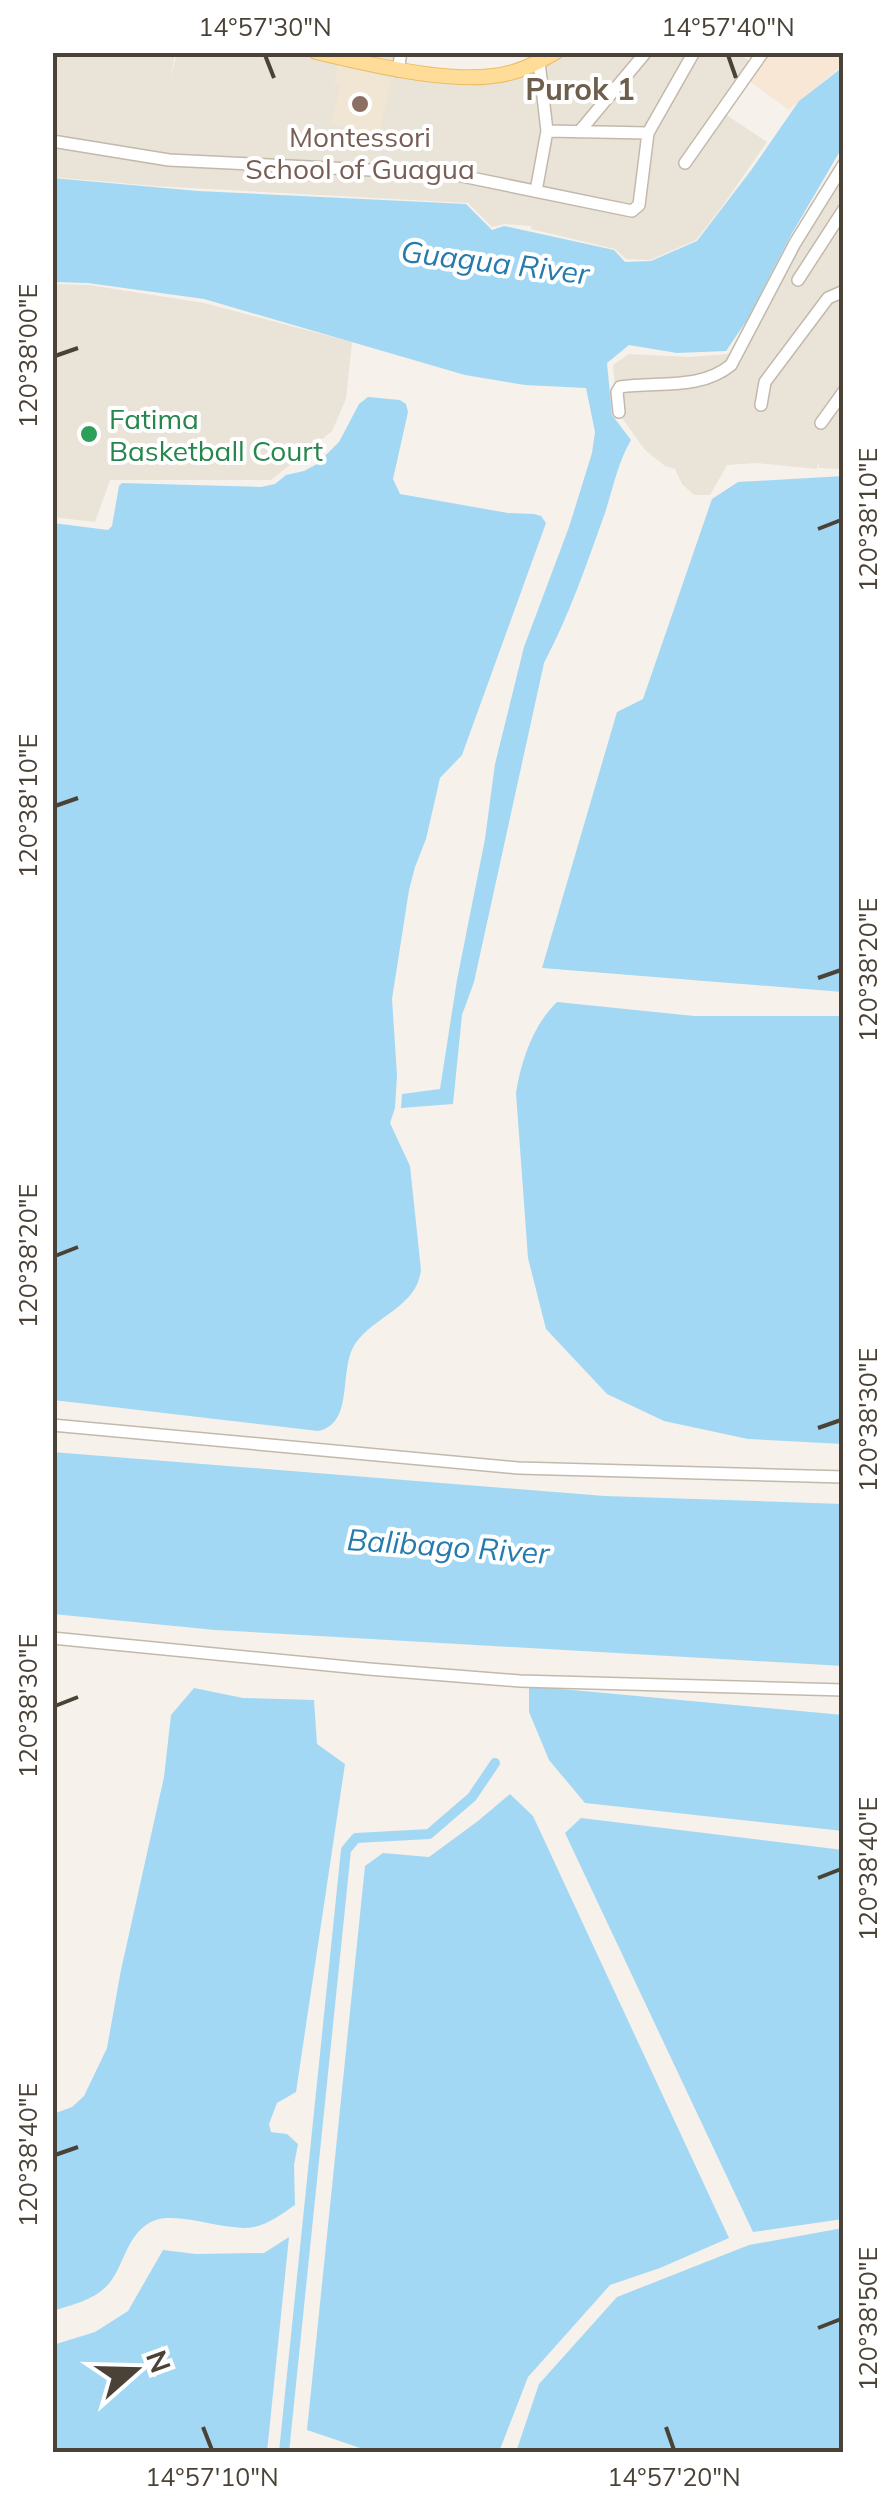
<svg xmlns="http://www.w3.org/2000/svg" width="896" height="2505" font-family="Mulish,sans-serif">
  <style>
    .residential { fill: #eae3d7 }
    .commercial { fill: #f8e7d4 }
    .education { fill: #f0e6d3 }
    .water { fill: #a3d8f5 }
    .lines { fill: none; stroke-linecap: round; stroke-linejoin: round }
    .canal { stroke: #a3d8f5; stroke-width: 10 }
    .minor-casing { stroke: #c2b9ab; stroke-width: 14 }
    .major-casing { stroke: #ecbc61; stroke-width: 16 }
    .minor { stroke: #fff; stroke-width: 11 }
    .major { stroke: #fd9; stroke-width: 14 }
    .ticks { fill: none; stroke: #4a4237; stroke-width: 4 }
    .education-dot { fill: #8d6e63; stroke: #fff; stroke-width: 4 }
    .leisure-dot { fill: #2e9e5b; stroke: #fff; stroke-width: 4 }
    .labels { text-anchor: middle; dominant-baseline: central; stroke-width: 8; stroke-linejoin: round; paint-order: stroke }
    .education-label { font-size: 28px; fill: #785e54; stroke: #fff }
    .leisure-label { font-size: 28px; fill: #27864d; stroke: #fff; text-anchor: start }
    .neighbourhood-label { font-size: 30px; font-weight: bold; fill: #6e5f4d; stroke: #fff }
    .water-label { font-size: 30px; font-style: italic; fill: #257aae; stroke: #fff }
    .neatline { fill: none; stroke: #4a4237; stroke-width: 4 }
    .ticks-label { font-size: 25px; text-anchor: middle; fill: #4a4237 }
  </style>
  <rect width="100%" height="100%" fill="#f6f1ea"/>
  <!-- residential -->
  <path class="residential" d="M177 52 397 53 393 73 470 80 537 66 547 129 646 137 637 213 651 134 698 53H739L754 65 725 114 767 142 721 208 696 240 650 260 626 259 615 249 531 229V226L505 224 492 227 468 203 154 186 53 177V53H175L171 78Z
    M559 53H694L647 131 546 126 540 63Z
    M843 152V384L817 422 843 394V469L819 468V461L817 469 756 463 727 465 710 495H694L682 484 675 469 665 466 645 450 617 411 613 365 629 354 689 357 729 354 753 319 797 228Z
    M53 284 89 285 204 303 352 342 346 399 332 431 271 480H110L95 522 53 517Z"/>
  <!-- commercial -->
  <path class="commercial" d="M768 53H843V65L789 110 748 80Z"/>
  <!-- education -->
  <path class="education" d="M338 65 392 79 378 136 331 123 340 86 334 83Z"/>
  <!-- water -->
  <path class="water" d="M843 67V146L791 235 747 320 726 351 677 353 629 345 607 363 612 415 631 440C618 462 613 488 605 513 587 563 569 616 544 663L474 982 462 1015 453 1104 401 1108 402 1094 440 1089 457 980 485 839 495 764 524 647 569 527 592 453 595 432 586 388 525 385 465 375 204 299 88 283 53 282V178L198 191 466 204 492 230 504 226 614 250 625 262 651 261 697 241 752 169 799 101Z
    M368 397 400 400 406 404 408 412 393 479 400 494 508 513 534 514 541 516 546 523 462 755 440 778 426 839 415 867 409 890 392 999 397 1075 395 1108 390 1123 410 1166 421 1270C417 1307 374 1316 355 1344 338 1370 355 1424 318 1431L53 1400V523L108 530 112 526 119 486 122 483 261 487 275 484 286 475 304 471 317 464 339 442 359 404Z
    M843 476V992L542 968 617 712 643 699 712 499 738 482Z
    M557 1002 694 1016H843V1444L748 1439 664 1421 607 1394 546 1329 528 1258 516 1093C521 1061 533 1025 557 1002Z
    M52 1452 605 1496 843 1504V1666L215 1630 53 1614Z
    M529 1686 843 1715V1831L585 1803 549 1760 529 1712Z
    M194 1688 243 1698 314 1700 317 1744 345 1764 296 2092 277 2103 269 2124 271 2132 287 2134 298 2144 294 2165 295 2205C283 2213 269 2224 254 2227 223 2233 171 2206 146 2225 128 2238 124 2261 113 2278 100 2299 74 2304 53 2311V2114L72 2107 84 2096 107 2048 121 1970 164 1777 171 1715Z
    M510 1794 533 1816 729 2238 660 2268 610 2285 528 2377 499 2452H372L307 2430 365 1866 383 1853 429 1857 478 1821Z
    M581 1818 843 1850V2219L753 2232 565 1833Z
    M843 2228V2452H516L539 2384 617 2297 749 2245Z
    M289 2237 267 2452H53V2345L95 2332 128 2311 163 2250 196 2254 264 2253Z"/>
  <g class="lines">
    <!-- canal -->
    <path class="canal" d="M284 2452 346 1850 356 1838 429 1834 472 1797 495 1763"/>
    <defs>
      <path id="minor" d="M398 71 401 52
        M547 131 648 133
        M579 132 646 52
        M52 141 169 160 452 174 632 211 639 205 648 133 694 52
        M685 163 763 52
        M536 191 547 131 539 62
        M798 280 844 209
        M761 405 765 382 828 298 844 291
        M619 412 617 392 620 387C657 381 699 391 731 365L795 243 844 164
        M821 423 844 391
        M52 1425 518 1468 844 1477
        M52 1638 369 1669 520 1681 844 1690"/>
      <path id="major" d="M316 52C369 64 461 88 513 72 528 68 542 60 556 52"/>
    </defs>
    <!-- minor casing -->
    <use href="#minor" class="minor-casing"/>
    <!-- major casing -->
    <use href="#major" class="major-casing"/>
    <!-- minor -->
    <use href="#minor" class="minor"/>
    <!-- major -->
    <use href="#major" class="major"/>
  </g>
  <!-- ticks -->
  <path class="ticks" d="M265 55 274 78M728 55 736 78M55 356 78 348M818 529 841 520M55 806 78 798M818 978 841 970M55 1256 78 1247M818 1428 841 1420M55 1706 78 1697M818 1878 841 1869M55 2155 78 2147M818 2328 841 2319M203 2427 212 2450M666 2427 674 2450"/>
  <!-- markers -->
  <circle class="education-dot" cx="360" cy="104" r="10"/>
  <circle class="leisure-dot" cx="89" cy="434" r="10"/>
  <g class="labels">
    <!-- education labels -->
    <g class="education-label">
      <text x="360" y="136">Montessori<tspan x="360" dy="32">School of Guagua</tspan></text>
    </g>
    <!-- leisure labels -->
    <g class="leisure-label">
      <text x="109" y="418">Fatima<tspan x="109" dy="32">Basketball Court</tspan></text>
    </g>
    <!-- neighbourhood labels -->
    <g class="neighbourhood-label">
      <text x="580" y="89">Purok 1</text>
    </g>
    <!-- water labels -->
    <g class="water-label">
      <text transform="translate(495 262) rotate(7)">Guagua River</text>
      <text transform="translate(448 1546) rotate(4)">Balibago River</text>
    </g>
  </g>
  <!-- border -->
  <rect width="896" height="2505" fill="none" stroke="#ffffff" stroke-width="110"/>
  <!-- north arrow -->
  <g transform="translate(135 2370) rotate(70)" stroke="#ffffff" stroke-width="8" paint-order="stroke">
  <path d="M0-8L18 38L0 25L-18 38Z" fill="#4a4237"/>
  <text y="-15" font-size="28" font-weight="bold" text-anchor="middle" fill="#4a4237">N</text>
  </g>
  <rect x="55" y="55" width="786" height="2395" class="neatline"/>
  <g class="ticks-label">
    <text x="265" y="36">14°57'30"N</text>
    <text x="728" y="36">14°57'40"N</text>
    <text transform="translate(28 356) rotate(-90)" y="9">120°38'00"E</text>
    <text transform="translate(868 520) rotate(-90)" y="9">120°38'10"E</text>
    <text transform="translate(28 806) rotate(-90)" y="9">120°38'10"E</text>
    <text transform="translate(868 970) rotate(-90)" y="9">120°38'20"E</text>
    <text transform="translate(28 1256) rotate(-90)" y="9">120°38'20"E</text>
    <text transform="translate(868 1420) rotate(-90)" y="9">120°38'30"E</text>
    <text transform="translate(28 1706) rotate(-90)" y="9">120°38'30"E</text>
    <text transform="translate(868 1869) rotate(-90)" y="9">120°38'40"E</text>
    <text transform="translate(28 2155) rotate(-90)" y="9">120°38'40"E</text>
    <text transform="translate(868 2319) rotate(-90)" y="9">120°38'50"E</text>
    <text x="212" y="2486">14°57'10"N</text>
    <text x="674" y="2486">14°57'20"N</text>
  </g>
</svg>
